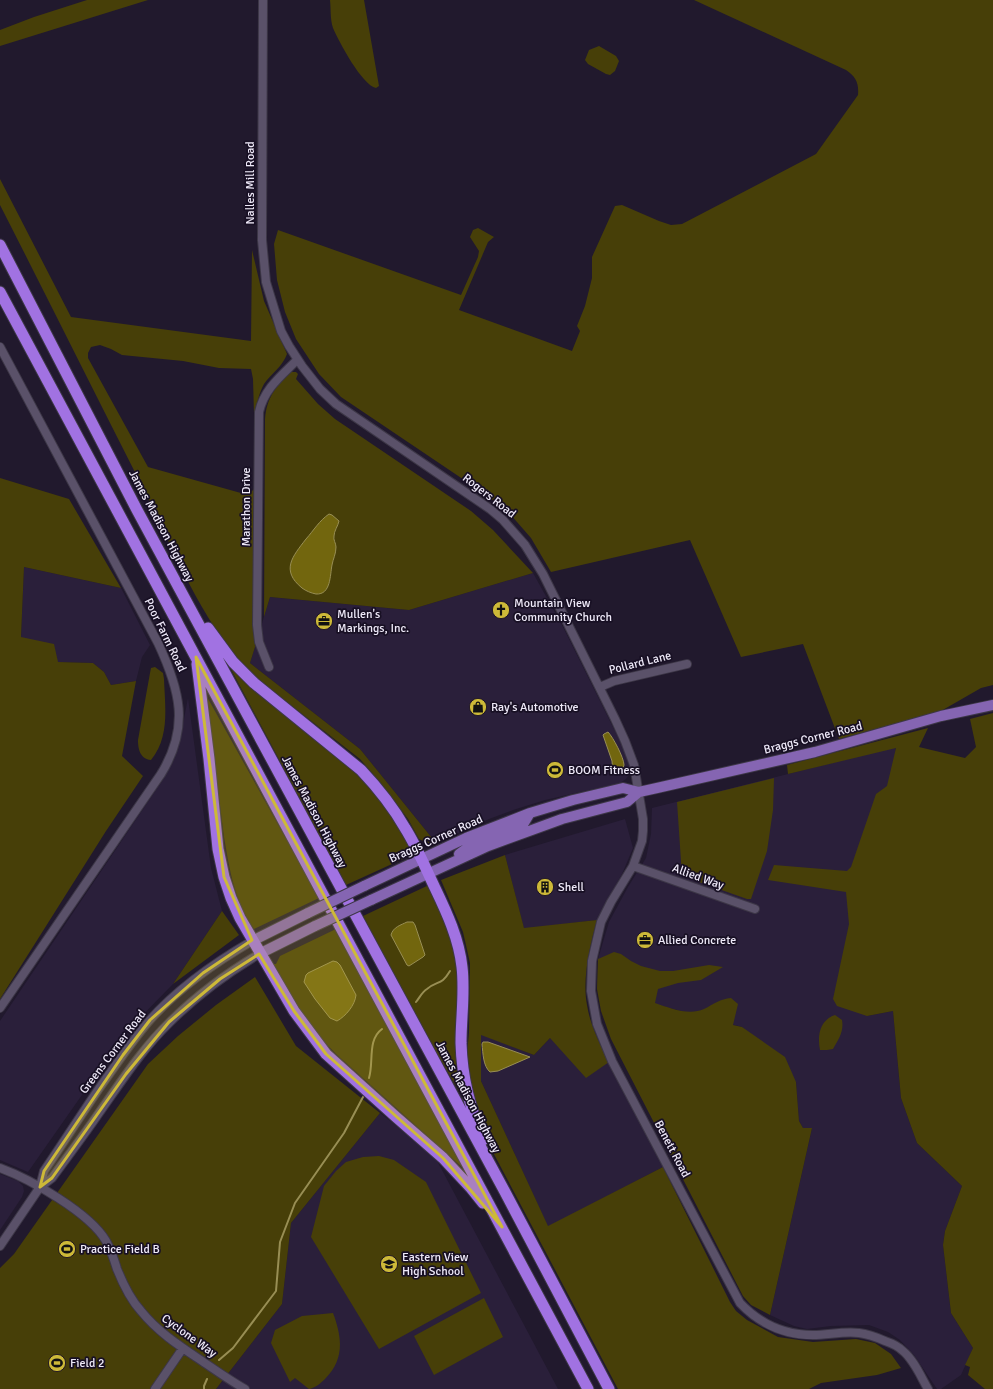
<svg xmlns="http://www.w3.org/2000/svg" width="993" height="1389" font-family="Signika,sans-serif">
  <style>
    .built { fill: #2a1f3a }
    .green { fill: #473f08 }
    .water { fill: #72660e; stroke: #988e54 }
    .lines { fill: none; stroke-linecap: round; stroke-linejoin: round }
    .stream { stroke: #988e54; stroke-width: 2 }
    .minor-casing { stroke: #3d3747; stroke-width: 10 }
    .major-casing { stroke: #3d3747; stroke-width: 12 }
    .highway-casing { stroke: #3d3747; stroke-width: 13 }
    .minor { stroke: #5a5169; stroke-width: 8 }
    .major { stroke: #8565b2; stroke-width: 10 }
    .highway { stroke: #a172e2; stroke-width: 11 }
    .major-bridge-casing { stroke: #3d3747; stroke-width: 12; stroke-linecap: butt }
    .major-bridge { stroke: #8565b2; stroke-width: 10 }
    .marked { fill: #cdb938; fill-opacity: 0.2; stroke: #cdb938; stroke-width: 3; stroke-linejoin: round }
    .labels { text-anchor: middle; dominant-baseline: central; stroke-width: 3.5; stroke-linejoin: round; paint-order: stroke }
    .street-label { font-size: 12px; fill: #efeaf9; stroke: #181024 }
    .poi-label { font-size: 12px; fill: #efeaf9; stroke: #181024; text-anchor: start }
  </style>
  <rect width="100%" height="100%" fill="#21192d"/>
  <!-- built -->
  <path class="built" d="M24 567 121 588 150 645 142 657 136 681 111 685 104 672 93 663 58 662 21 637Z
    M533 573 563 627 623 747 630 766 629 775 626 779 620 783 545 800 513 810 489 819 436 843 360 749 250 663 270 597 409 610Z
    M188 698 211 868 222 911 173 984 126 1032 28 1172 0 1160V1021L162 781 173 762 180 739Z
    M896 747 867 1016 893 1011 901 1098 917 1143 962 1186 945 1231 943 1245 951 1313 973 1348 961 1375 941 1389H937L914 1355 900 1340 888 1332 869 1325 831 1326 807 1329 794 1326 770 1315 812 1128H803L799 1121 796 1082 742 1027 597 989 598 959 609 922 628 887 646 858 651 834 652 808Z
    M625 819 633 848 622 874 597 920 524 929 505 855Z
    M481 1034 534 1055 550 1038 609 1062 663 1167 548 1227 481 1081Z
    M380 1113 434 1155 558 1389H216L282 1304 291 1223Z
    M0 1174 18 1181 23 1186 24 1191 22 1197 0 1230Z"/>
  <!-- green -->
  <path class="green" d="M87 0H148L0 46V30L34 17Z
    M330 0H364L379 86 376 88C362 85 339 42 333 28 330 19 331 9 330 0Z
    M694 0H993V685L981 688 941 711 839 739 803 644 741 657 690 540 551 572 531 538 510 514 485 494 341 397 319 374 296 339 285 312 277 280 274 244 278 230 461 295 478 257 479 251 470 237 473 230 478 228 494 237 488 242 459 310 572 351 580 331 577 326 585 306 592 278V257L615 206 622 205 659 221 671 225 682 224 816 154 858 95C859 83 856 77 846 70Z
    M599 46 616 56 619 61 615 71 610 75 606 74 588 64 585 60 589 50Z
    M0 179 71 317 251 341 252 250 264 301 287 354C283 366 271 374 264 384 259 393 257 404 254 414L253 379 251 369 219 368 183 361 122 355 111 349 100 345 91 347 88 353V358L148 467 248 495 254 489 255 647 250 663 360 749 436 843H427L419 839 408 819 380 782 360 759 252 675C201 622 175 553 143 488 95 394 48 299 0 205Z
    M290 372H296L298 374 296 379 318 404 335 419 471 511 493 530 533 573 409 610 270 597 264 617 265 419C267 397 275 388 290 372Z
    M0 478 69 499 121 588 24 567 21 637 54 644 58 662 93 663 104 672 111 685 136 681 122 756 143 776 106 831 0 999Z
    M226 660 362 777 391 813 411 850 407 852 403 859 346 885Z
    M155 667 163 673 164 679C165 707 170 737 151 760 140 759 138 749 138 740L150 673 151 668Z
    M206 695 319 898 254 929C234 900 230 871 224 837Z
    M993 713V1389H985L968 1375 970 1367 965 1365 973 1348 951 1313 943 1245 945 1231 962 1186 917 1143 901 1098 893 1011 867 1016 837 1006 833 999 849 924 846 892 768 880 774 865 847 871 851 867 876 794 887 786 896 748 788 774 787 765 928 728 919 747 965 758 976 747 970 719Z
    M774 778 773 810 767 851 751 899H747L682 876 677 802Z
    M505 855 524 928 597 920C590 945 582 979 587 1005 590 1025 600 1044 609 1062L586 1078 550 1038 534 1055 481 1035V1081L548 1226 663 1167 730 1302 736 1311 747 1320 778 1337 813 1342 856 1339 875 1343 891 1354 901 1368 877 1375 821 1383 809 1389H618L486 1139 470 1088 467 1054 469 1032 470 963 463 932 441 880Z
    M429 885 453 942 458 967 463 1091 460 1093 433 1047 363 916Z
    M222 911 239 935 173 984Z
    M336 929 463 1168 336 1054 315 1032 301 1012 272 964H276L280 956Z
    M614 952 621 954 631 961 641 966 660 971H673L709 965 723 967 701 980 678 983 658 989 655 1003C670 1008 689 1016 704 1009 714 1004 720 999 731 998L738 1004 733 1025 742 1027 785 1057 796 1082 799 1121 803 1128H812L770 1315 751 1305 743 1296 611 1039 601 1011 597 989 598 959Z
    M255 977 296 1046 380 1113 291 1223 282 1304 216 1389H0V1268L14 1254 148 1064 178 1036 216 1005Z
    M835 1015 842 1020C844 1031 839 1039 833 1049L827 1050H820C817 1035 820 1020 835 1015Z
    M379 1156 394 1160 426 1182 481 1293 379 1349 311 1237 324 1186 336 1171 346 1162 363 1157Z
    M484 1298 503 1337 434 1375 414 1336Z
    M333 1313C342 1337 345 1359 325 1379 321 1383 315 1388 309 1389L295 1378 290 1382 271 1343 275 1330 302 1316Z"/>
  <!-- water -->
  <path class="water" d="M329 514 332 515 339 521C338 526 334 531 334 536 333 540 336 543 336 547 336 554 333 559 332 565 330 575 331 595 316 594 311 593 306 591 302 588 280 570 293 556 306 539 314 530 319 521 329 514Z
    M608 732C613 737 624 758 624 765 623 768 622 771 620 774H613L612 761 603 735 604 734Z
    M407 922H413L415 925 425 955 423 957 409 966 407 965 391 935C393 927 401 925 407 922Z
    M333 961 337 962 340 965 356 995C355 1005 346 1016 337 1021L330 1018 315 999 304 982 306 975 308 973Z
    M483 1042H488L530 1057 498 1071 490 1072C483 1066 483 1053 482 1044Z"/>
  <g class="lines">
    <!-- stream -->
    <path class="stream" d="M416 1002C420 997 422 992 427 989 438 980 441 986 450 971
      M369 1078C374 1062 367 1040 382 1029
      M219 1360 233 1348 276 1291 280 1242 295 1203 344 1133 363 1097
      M204 1389V1386L207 1379"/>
    <defs>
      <path id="minor" d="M263 0 262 240 266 282 281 331 289 346 302 366 320 389 336 404 490 509 503 520 525 545 543 574 615 719 625 741 634 765 643 819V831L642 841 633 866 611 902 601 922 592 961 591 991 597 1024 612 1061 740 1303C760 1324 784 1335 813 1335 828 1335 844 1331 859 1333 868 1334 876 1337 885 1341 891 1343 898 1346 903 1351 914 1360 921 1377 928 1389
        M0 347 158 643C180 690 190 727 161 774L0 1008
        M269 667 259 642 257 625 259 412C264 389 281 376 297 360
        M600 687 614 681 687 664
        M633 866 755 909
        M0 1168C30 1179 90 1213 106 1241 111 1250 114 1259 117 1269 123 1284 130 1299 141 1311 157 1331 178 1345 199 1359 214 1369 229 1380 245 1389
        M40 1187 52 1178C68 1156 84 1135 99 1113 121 1082 142 1049 170 1022 197 995 227 973 259 954
        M0 1246 40 1187 44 1171C63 1143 81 1115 100 1087 116 1065 131 1042 149 1021 178 988 214 963 252 941
        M155 1389 183 1348"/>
      <path id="major" d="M459 854 474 843 524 823 530 813
        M364 886 466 838 530 813 573 800 623 788 639 792 657 788 815 752 941 716 993 705
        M371 900 488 846 562 819 627 802 639 792
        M252 941 308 913
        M259 954 315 926"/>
      <path id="highway" d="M0 245 137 510 505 1192 609 1389
        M0 292 588 1389
        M208 628 233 662 254 683 361 770C378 788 393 807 405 828 417 847 425 867 435 888 447 913 459 939 462 967 465 992 461 1018 461 1043 462 1079 470 1107 483 1140
        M197 664 209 759 218 849 224 877 231 898 240 918 294 1011 326 1054 396 1117 443 1158 471 1188 483 1203"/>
    </defs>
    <!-- minor casing -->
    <use href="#minor" class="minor-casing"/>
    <!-- major casing -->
    <use href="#major" class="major-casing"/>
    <!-- highway casing -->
    <use href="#highway" class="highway-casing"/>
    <!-- minor -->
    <use href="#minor" class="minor"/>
    <!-- major -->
    <use href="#major" class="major"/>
    <!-- highway -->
    <use href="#highway" class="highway"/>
    <defs>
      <path id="major-bridge" d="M308 913 364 886
        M315 926 371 900"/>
    </defs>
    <!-- major-bridge casing -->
    <use href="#major-bridge" class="major-bridge-casing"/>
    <!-- major-bridge -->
    <use href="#major-bridge" class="major-bridge"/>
  </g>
  <!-- marked area -->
  <path class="marked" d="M196 657 502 1227 443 1158 326 1054 294 1011 259 954 220 979 169 1022 126 1074 52 1178 40 1187 44 1171 123 1055 150 1020 203 973 252 940 224 877Z"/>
  <!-- icons -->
  <defs>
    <symbol id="church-disc" viewBox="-11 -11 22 22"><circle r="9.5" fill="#cdb938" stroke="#181024"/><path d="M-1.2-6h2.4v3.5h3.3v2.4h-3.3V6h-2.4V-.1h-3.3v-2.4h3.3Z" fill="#111"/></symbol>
    <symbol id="office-disc" viewBox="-11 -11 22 22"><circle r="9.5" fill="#cdb938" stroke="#181024"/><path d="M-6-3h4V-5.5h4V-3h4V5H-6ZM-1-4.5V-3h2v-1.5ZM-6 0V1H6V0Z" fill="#111"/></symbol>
    <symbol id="shop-disc" viewBox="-11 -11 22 22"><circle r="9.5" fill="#cdb938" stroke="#181024"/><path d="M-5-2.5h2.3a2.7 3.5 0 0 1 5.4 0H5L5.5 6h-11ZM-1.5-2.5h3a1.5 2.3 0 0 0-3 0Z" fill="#111"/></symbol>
    <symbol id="stadium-disc" viewBox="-11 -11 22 22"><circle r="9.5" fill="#cdb938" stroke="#181024"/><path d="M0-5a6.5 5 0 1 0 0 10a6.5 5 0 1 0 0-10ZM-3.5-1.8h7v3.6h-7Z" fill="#111"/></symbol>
    <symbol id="building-disc" viewBox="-11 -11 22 22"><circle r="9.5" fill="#cdb938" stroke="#181024"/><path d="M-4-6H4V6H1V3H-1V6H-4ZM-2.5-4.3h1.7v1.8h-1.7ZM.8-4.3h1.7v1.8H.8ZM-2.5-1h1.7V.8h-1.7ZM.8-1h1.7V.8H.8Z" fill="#111"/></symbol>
    <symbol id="school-disc" viewBox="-11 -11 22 22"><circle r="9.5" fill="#cdb938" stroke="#181024"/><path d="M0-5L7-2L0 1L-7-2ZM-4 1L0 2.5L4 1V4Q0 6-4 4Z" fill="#111"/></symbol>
  </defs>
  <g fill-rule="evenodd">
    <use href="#church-disc" x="491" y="600" width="20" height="20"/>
    <use href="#office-disc" x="314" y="611" width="20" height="20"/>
    <use href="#shop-disc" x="468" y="697" width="20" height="20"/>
    <use href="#stadium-disc" x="545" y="760" width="20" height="20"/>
    <use href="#building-disc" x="535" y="877" width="20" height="20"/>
    <use href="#office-disc" x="635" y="930" width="20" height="20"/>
    <use href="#stadium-disc" x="57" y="1239" width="20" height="20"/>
    <use href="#school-disc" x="379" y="1254" width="20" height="20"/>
    <use href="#stadium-disc" x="47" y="1353" width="20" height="20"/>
  </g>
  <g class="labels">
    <!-- street labels -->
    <g class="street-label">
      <text transform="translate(250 183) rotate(-90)">Nalles Mill Road</text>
      <text transform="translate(489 496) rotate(38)">Rogers Road</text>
      <text transform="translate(246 507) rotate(-90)">Marathon Drive</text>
      <text transform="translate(161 526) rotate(62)">James Madison Highway</text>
      <text transform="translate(165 635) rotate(64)">Poor Farm Road</text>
      <text transform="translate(640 663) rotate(-14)">Pollard Lane</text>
      <text transform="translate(813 738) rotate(-14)">Braggs Corner Road</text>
      <text transform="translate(314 812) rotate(62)">James Madison Highway</text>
      <text transform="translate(436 839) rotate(-24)">Braggs Corner Road</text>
      <text transform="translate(698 877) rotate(20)">Allied Way</text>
      <text transform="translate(113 1052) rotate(-53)">Greens Corner Road</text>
      <text transform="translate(468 1097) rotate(62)">James Madison Highway</text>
      <text transform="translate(672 1149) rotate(62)">Benett Road</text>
      <text transform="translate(189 1336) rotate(36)">Cyclone Way</text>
    </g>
    <!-- poi labels -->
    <g class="poi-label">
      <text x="514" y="603">Mountain View<tspan x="514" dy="14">Community Church</tspan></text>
      <text x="337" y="614">Mullen's<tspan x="337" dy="14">Markings, Inc.</tspan></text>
      <text x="491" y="707">Ray's Automotive</text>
      <text x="568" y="770">BOOM Fitness</text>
      <text x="558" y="887">Shell</text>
      <text x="658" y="940">Allied Concrete</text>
      <text x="80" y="1249">Practice Field B</text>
      <text x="402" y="1257">Eastern View<tspan x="402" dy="14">High School</tspan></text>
      <text x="70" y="1363">Field 2</text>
    </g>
  </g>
</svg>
